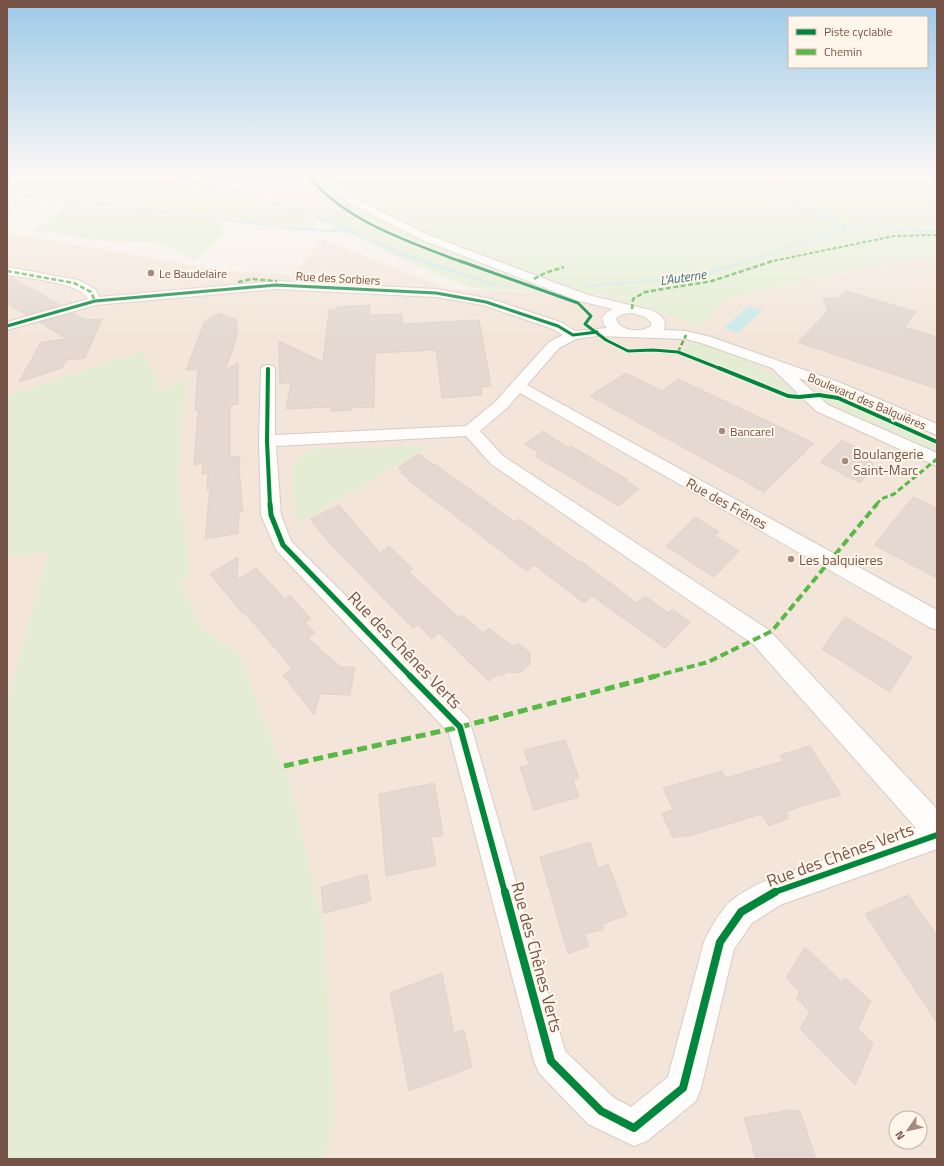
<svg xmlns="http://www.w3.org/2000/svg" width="944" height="1166" font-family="'Titillium Web',sans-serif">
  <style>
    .residential { fill: #f3e5d9; fill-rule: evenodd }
    .commercial { fill: #fbe7df }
    .green { fill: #e4edd3 }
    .water { fill: #cae8e8 }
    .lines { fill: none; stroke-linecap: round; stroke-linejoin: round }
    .stream { fill: #cae8e8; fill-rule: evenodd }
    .building { fill: #e4d8d0; stroke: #e0d3cb }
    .minor-casing { stroke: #d6ccc6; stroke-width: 2 }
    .minor { fill: #fefdfc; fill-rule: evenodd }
    .quiet-far4 { stroke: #58b947; stroke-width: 2; stroke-dasharray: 4 2; stroke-linecap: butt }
    .quiet-far3 { stroke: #58b947; stroke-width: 2.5; stroke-dasharray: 5 2.5; stroke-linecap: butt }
    .quiet-far2 { stroke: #58b947; stroke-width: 3; stroke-dasharray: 6 3; stroke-linecap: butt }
    .quiet-far1 { stroke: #58b947; stroke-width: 4; stroke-dasharray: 8 4; stroke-linecap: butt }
    .quiet { stroke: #58b947; stroke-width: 5; stroke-dasharray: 10 5; stroke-linecap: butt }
    .cycleway-far5-casing { stroke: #fff5ea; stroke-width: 3.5 }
    .cycleway-far4-casing { stroke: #fff5ea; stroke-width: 4.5 }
    .cycleway-far3-casing { stroke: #fff5ea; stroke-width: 6 }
    .cycleway-far2-casing { stroke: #fff5ea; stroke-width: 8 }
    .cycleway-far1-casing { stroke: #fff5ea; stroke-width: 9 }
    .cycleway-casing { stroke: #fff5ea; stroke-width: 10 }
    .cycleway-far5 { stroke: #00873e; stroke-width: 2.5 }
    .cycleway-far4 { stroke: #00873e; stroke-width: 3 }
    .cycleway-far3 { stroke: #00873e; stroke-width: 4 }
    .cycleway-far2 { stroke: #00873e; stroke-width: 5 }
    .cycleway-far1 { stroke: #00873e; stroke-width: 6 }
    .cycleway { stroke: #00873e; stroke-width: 8 }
    .poi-dot { fill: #a38b80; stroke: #fff5ea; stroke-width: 1.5 }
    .labels { text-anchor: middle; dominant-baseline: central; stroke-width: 4; stroke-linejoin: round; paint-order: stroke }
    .far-poi-label { font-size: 12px; fill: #765548; stroke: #fff5ea; text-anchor: start }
    .far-street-label { font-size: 12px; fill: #765548; stroke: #fff5ea }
    .far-water-label { font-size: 13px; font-style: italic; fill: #3a767d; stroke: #fff5ea }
    .poi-label { font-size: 14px; fill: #765548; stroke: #fff5ea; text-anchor: start }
    .street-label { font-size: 14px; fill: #765548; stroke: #fff5ea }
    .near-street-label { font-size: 17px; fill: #765548; stroke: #fff5ea }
  </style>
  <rect width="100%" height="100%" fill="#f7f0e9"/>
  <!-- residential -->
  <path class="residential" d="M27 236 220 270 291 275 323 240 449 289 608 295 701 326 725 299 902 260 937 262V1159H7V237ZM896 1118H920V1142H896Z"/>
  <!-- commercial -->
  <path class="commercial" d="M146 176H304L322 203 302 208Z"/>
  <!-- green -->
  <path class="green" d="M7 176H146L302 208 321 203 304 176H937V262L902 260 725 299 701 326 608 295 472 288 396 257 303 209 317 225 310 229 218 218 226 232 195 261 158 242 107 241 33 231 65 208 57 199 7 193Z
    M688 341C730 351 765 365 799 394L788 393 683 353Z
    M142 351 157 380 159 390 185 381 178 480 190 578 179 580 201 628 240 656 273 744 291 786 323 925 335 1122 322 1159H7V700L49 551 7 558V396Z
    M819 398C861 407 899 428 937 446V449L933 453 886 430 828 404Z
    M430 446 421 451 297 524C293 499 281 461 312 450 317 448 323 448 328 448Z"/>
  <!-- water -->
  <path class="water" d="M748 306 762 311 738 333 724 328Z"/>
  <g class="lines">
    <!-- stream -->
    <path class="stream" d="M168 176H175L212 185 296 207 405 253 500 286 496 287 401 255 351 233 286 229 107 205 50 199 7 211V209L43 199 7 194V192L48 198 107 203 286 227 344 230 294 209Z
      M737 176H742L850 227 875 223 920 230H937V232H920L875 225 850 229 699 278 586 287V285H588L698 276 845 228Z"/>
  </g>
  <!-- building -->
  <path class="building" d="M7 277H11L60 305 27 315 7 303Z
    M846 291 916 312 904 327 937 337V389L798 342 828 311 823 298H839Z
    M370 305 369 315 402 314V324L479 320 491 386 481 387 482 395 442 398 436 350 375 353 374 408 353 407 352 410 331 411V407L286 409 291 382 280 384 279 341 323 362 329 310 337 309 338 307Z
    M73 313 86 320 102 319 85 358 66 360 62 368 19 382 41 342 67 339 39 322Z
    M220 313 237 320V336L226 369 238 363V404L230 405V457L240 456 239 468 243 512H239L238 533 205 539 210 489 207 490 208 473 202 474 203 463 194 465 198 410H195L198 370H186L205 321Z
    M626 373 662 391 678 379 814 443 764 492 590 396Z
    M543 431 568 448 571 446 628 480 626 481 639 489 619 506 535 456 539 453 525 444Z
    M842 440 867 453 874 467 860 483 820 462Z
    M419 454 434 465 435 464 515 522 519 519 579 562 581 561 637 603 645 596 669 613 672 609 690 622 665 648 592 596 584 603 534 565 527 571 408 480 409 479 401 473 403 471 398 467Z
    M913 497 937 508V578L874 545Z
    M339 505 380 553 389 546 413 569 409 572 459 618 462 615 483 633 489 628 513 646 518 643 530 653V664L520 673 507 672 501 677 499 674 489 681 439 633 432 639 418 625 413 628 330 544 310 519Z
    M695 517 719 532 715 536 739 551 714 577 666 546Z
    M238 557 237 580 256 568 285 599 290 595 311 619 305 622 315 633 308 638 340 667H355L350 695 320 694 314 715 283 675 292 668 245 613 243 614 210 574Z
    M845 617 912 657 890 692 822 649Z
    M565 740 579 778 573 780 579 797 534 810 520 767 529 765 524 750Z
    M810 746 841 795 811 803 785 812 789 818 769 826 762 814 686 837 685 835 673 838 662 814 673 810 663 788 722 771 726 778 783 761 780 755Z
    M434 783 443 835 431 837 436 865 386 876 379 794Z
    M590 842 598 868 608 864 627 915 602 924 603 930 584 934 589 946 568 954 540 857Z
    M367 874 371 901 324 913 321 887Z
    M908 895 937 935V1023L865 914Z
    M805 947 842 982 845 978 871 1001 858 1028 873 1044 855 1085 800 1029 810 1012 796 998 800 992 786 978Z
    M442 973 454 1033 464 1030 472 1067 409 1091 390 993Z
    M791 1110 800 1111 816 1159H756L744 1118Z"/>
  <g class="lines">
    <defs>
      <path id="minor" d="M318 176H329L355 198 431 236 588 295 651 310 660 315 665 321 664 330 686 331 711 337 841 383 937 424V435L831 389 798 378 828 405 937 453V466L816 411 772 368 701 343 686 339 597 336 576 339 559 348 527 385 937 610V630L929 627 520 393 507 408 480 431 503 456 769 630 937 809V849L780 905 752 923 734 949 701 1088 696 1101 647 1141 634 1146 588 1124 539 1073 534 1061 449 733 276 550 261 515 259 441 261 369 263 366 268 365 273 366 275 369V435L466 426 495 402 549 342 563 335 553 329 483 305 436 297 276 289 96 305 7 330V322L88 299C80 282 25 278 7 275V267L78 280 95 289 99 297 276 281 436 289 491 299 563 323 575 331 607 328 604 324 602 318 606 313 613 309 579 301 423 240 347 202ZM632 313 645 317 651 322V326C641 333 619 332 616 318L623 314ZM466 436 491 464 753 644 916 828 772 878C758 884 743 891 731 901 722 908 709 931 704 942L668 1077 631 1107 614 1098 565 1051 469 719 291 541 281 515 276 446Z"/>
    </defs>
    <!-- minor casing -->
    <use href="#minor" class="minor-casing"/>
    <!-- minor -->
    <use href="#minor" class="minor"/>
    <!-- quiet-far4 -->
    <path class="quiet-far4" d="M768 262 894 236 937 235"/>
    <!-- quiet-far3 -->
    <path class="quiet-far3" d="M7 271 74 283 91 292 95 301 92 302
      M534 279 545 273 564 267
      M238 282 252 279 277 281
      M632 309 633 299 645 292 712 281 773 261
      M678 352 686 335"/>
    <!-- quiet-far2 -->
    <path class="quiet-far2" d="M876 505 881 499 894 494 937 459"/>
    <!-- quiet-far1 -->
    <path class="quiet-far1" d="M652 677 708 662 772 631 877 504"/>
    <!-- quiet -->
    <path class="quiet" d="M284 766 460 727 656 676"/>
    <defs>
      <path id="cycleway-far5" d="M309 176C342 220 412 243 462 262"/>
      <path id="cycleway-far4" d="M460 261 578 303 591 316 585 324 606 340 628 351 653 350 678 352 721 369
        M7 326 95 301 276 285 436 293 486 302 558 326 573 335 597 332"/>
      <path id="cycleway-far3" d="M719 368 788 396 799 397 819 395 838 398 937 442
        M268 369 267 441 270 505"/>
      <path id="cycleway-far2" d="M270 504 271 515 283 545 411 677"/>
      <path id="cycleway-far1" d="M410 676 460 727 505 893
        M772 893 937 835"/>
      <path id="cycleway" d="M505 892 551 1061 601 1111 634 1128 683 1088 720 942 741 912 775 892"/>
    </defs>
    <!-- cycleway-far5 casing -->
    <use href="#cycleway-far5" class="cycleway-far5-casing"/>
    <!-- cycleway-far4 casing -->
    <use href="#cycleway-far4" class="cycleway-far4-casing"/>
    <!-- cycleway-far3 casing -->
    <use href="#cycleway-far3" class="cycleway-far3-casing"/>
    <!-- cycleway-far2 casing -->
    <use href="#cycleway-far2" class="cycleway-far2-casing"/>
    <!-- cycleway-far1 casing -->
    <use href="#cycleway-far1" class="cycleway-far1-casing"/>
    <!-- cycleway casing -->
    <use href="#cycleway" class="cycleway-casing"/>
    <!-- cycleway-far5 -->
    <use href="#cycleway-far5" class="cycleway-far5"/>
    <!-- cycleway-far4 -->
    <use href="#cycleway-far4" class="cycleway-far4"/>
    <!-- cycleway-far3 -->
    <use href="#cycleway-far3" class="cycleway-far3"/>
    <!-- cycleway-far2 -->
    <use href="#cycleway-far2" class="cycleway-far2"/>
    <!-- cycleway-far1 -->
    <use href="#cycleway-far1" class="cycleway-far1"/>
    <!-- cycleway -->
    <use href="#cycleway" class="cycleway"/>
  </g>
  <!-- sky -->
  <linearGradient id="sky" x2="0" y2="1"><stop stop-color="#9cc9e8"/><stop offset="0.52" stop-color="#fbf8f5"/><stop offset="1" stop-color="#fbf8f5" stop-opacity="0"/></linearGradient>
  <rect width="944" height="339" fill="url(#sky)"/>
  <!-- markers -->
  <g class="poi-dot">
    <circle cx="151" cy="273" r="4"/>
    <circle cx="722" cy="431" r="4"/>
    <circle cx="845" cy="461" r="4"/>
    <circle cx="791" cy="559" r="4"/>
  </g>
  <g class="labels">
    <!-- far-poi labels -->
    <g class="far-poi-label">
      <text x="159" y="273">Le Baudelaire</text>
      <text x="730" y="431">Bancarel</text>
    </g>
    <!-- far-street labels -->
    <g class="far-street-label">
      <text transform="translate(338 278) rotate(3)">Rue des Sorbiers</text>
      <text transform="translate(867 401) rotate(23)">Boulevard des Balquières</text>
    </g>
    <!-- far-water labels -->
    <g class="far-water-label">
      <text transform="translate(683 277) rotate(-8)">L'Auterne</text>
    </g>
    <!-- poi labels -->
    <g class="poi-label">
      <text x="853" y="453">Boulangerie<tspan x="853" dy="16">Saint-Marc</tspan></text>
      <text x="799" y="559">Les balquieres</text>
    </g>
    <!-- street labels -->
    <g class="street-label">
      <text transform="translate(727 503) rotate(29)">Rue des Frênes</text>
    </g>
    <!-- near-street labels -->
    <g class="near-street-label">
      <text transform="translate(405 650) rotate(46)">Rue des Chênes Verts</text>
      <text transform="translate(840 855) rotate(-20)">Rue des Chênes Verts</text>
      <text transform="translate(537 957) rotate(75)">Rue des Chênes Verts</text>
    </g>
  </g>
  <!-- border -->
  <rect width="944" height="1166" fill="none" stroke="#765548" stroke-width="16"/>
  <!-- legend -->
  <rect x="788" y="16" width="140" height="52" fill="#fff5ea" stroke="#c8b5a9"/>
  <rect x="796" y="29" width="20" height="6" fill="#00873e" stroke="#c8b5a9"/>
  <text x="824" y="36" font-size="12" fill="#765548">Piste cyclable</text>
  <rect x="796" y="49" width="20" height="6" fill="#58b947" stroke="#c8b5a9"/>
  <text x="824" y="56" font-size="12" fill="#765548">Chemin</text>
  <!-- north arrow -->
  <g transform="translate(908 1130) rotate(236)"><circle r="19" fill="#fff5ea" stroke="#c8b5a9"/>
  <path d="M0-3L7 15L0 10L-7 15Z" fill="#a38b80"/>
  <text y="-6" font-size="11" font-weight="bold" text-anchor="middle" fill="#765548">N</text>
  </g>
</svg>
